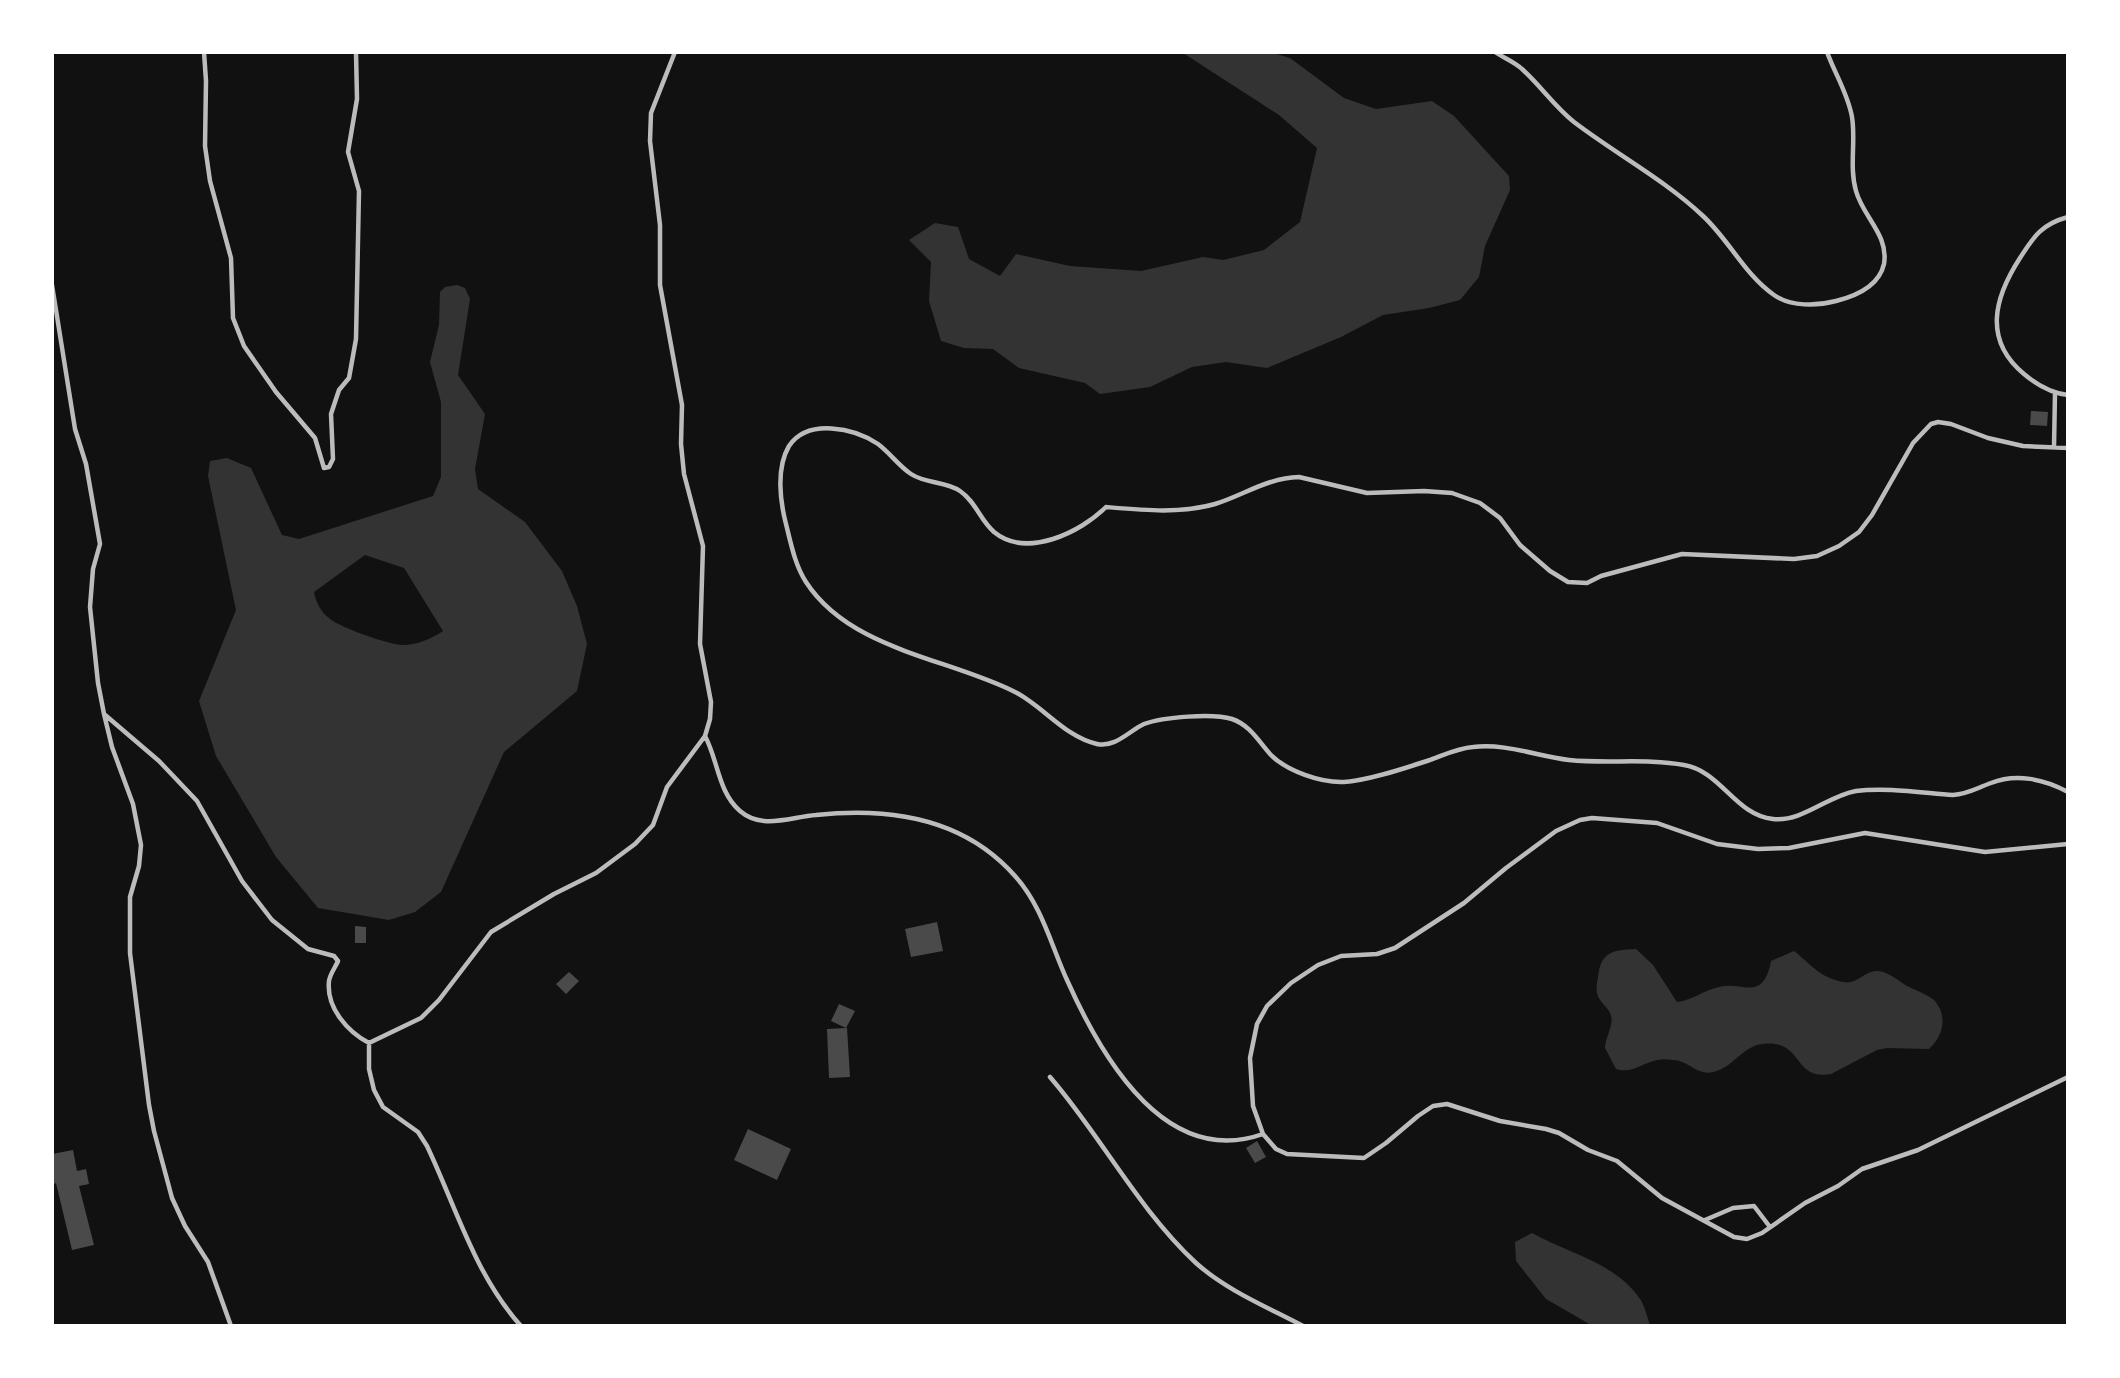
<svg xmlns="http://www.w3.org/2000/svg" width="2120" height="1378" font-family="Poppins,sans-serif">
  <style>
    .water { fill: #333; fill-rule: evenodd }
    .building { fill: #4a4a4a }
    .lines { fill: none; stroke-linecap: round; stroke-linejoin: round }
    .service { stroke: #bcbcbc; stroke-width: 4.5 }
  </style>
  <rect width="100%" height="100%" fill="#111"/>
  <!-- water -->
  <path class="water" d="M1183 53H1273L1290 58 1344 98 1376 109 1432 101 1454 116 1509 176 1510 190 1485 246 1479 277 1460 300 1429 308 1383 315 1341 337 1267 368 1226 362 1192 367 1150 387 1100 394 1085 383 1019 368 993 349 964 348 941 341 929 301 931 262 909 240 935 223 958 227 969 259 1000 276 1016 254 1070 266 1141 271 1203 257 1223 260 1264 250 1300 222 1317 148 1279 115Z
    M457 285 465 288 470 299 458 375 485 414 475 469 478 489 525 522 562 571 577 606 587 644 577 691 504 752 441 892 415 912 389 920 318 908 276 857 216 756 199 701 236 610 208 476 210 461 227 458 251 468 282 535 299 539 433 496 441 477V402L430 362 439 325 440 292 445 287ZM365 555 404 568 443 631C431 639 417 645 402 645 390 645 339 627 330 619 321 612 316 603 314 592Z
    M1636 949 1653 965 1677 1002C1693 1000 1704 990 1719 987 1742 981 1763 1003 1771 961L1794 951C1812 965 1819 977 1843 982 1857 985 1865 970 1878 971 1887 971 1899 981 1907 986 1915 990 1929 995 1935 1001 1948 1017 1943 1036 1929 1049L1887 1048 1877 1050 1831 1074C1792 1081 1804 1039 1763 1044 1742 1046 1733 1068 1713 1072 1697 1076 1688 1060 1673 1060 1668 1059 1662 1059 1657 1060 1642 1063 1633 1074 1616 1069L1605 1048C1605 1038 1614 1025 1611 1016 1609 1007 1599 1003 1597 993 1596 988 1597 982 1598 977 1601 951 1613 950 1636 949Z
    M1532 1233C1568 1253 1616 1263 1640 1299 1645 1306 1647 1317 1650 1325H1591L1546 1299 1516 1261 1515 1242Z"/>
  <!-- building -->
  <path class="building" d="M2031 411 2048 412 2047 426 2030 425Z
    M937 922 943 951 911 957 905 929Z
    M355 926 366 927V943H355Z
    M569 972 579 981 566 994 556 984Z
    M839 1004 855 1011 846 1028 831 1021Z
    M847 1028 850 1077 829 1078 827 1029Z
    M748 1129 791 1149 777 1180 734 1160Z
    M1257 1141 1266 1157 1255 1163 1246 1148Z
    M73 1150 77 1171 86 1169 89 1184 79 1186 94 1245 72 1250 56 1183 54 1184 52 1177V1154Z"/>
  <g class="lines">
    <!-- service -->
    <path class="service" d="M204 52 206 81 205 146 210 181 231 258 233 318 244 346 276 392 315 438 324 468 329 467 333 459 331 414 339 390 349 378 356 339 359 191 348 152 357 99 356 52
      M1495 52C1504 58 1515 62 1522 69 1541 86 1554 106 1574 122 1616 154 1665 180 1703 216 1729 240 1745 275 1774 295 1791 307 1817 306 1836 301 1856 296 1879 286 1884 264 1889 235 1863 217 1856 191 1849 167 1856 141 1852 117 1848 94 1835 74 1827 52
      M2068 217C2042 224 2034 236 2020 258 1994 298 1983 340 2024 374 2037 385 2050 393 2068 395
      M52 285 75 429 86 464 100 544 93 569 90 607 98 683 104 714 159 761 197 801 242 881 272 920 308 949 334 956 338 961C335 968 330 974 329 981 326 1008 348 1032 369 1043V1069L374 1090 383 1107 418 1132 427 1146C456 1207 475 1275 521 1326
      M2054 447 2055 393
      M2068 448 2023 446 1988 438 1951 424 1938 422 1931 424 1913 443 1872 515 1859 532 1839 546 1817 556 1794 559 1682 554 1601 576 1587 583 1568 582 1550 571 1520 545 1500 518 1480 503 1452 493 1424 491 1367 493 1299 477C1267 478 1244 495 1215 504 1181 514 1141 510 1106 507 1081 532 1027 559 994 532 980 520 976 502 960 491 946 481 926 484 911 474 899 466 890 453 878 444 854 428 808 418 789 446 776 468 780 501 786 524 791 544 795 565 806 582 850 650 948 658 1015 692 1043 706 1065 737 1097 744 1115 748 1129 731 1144 724 1163 717 1213 713 1232 719 1250 725 1259 742 1271 755 1287 771 1321 783 1344 782 1368 781 1408 767 1430 760 1444 755 1458 748 1473 747 1505 743 1537 756 1569 760 1607 764 1647 758 1684 765 1721 771 1735 815 1773 819 1803 822 1827 796 1856 791 1885 787 1924 793 1953 795 1968 794 1977 788 1991 783 2016 773 2044 779 2068 792
      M104 714 112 747 133 804 141 845 139 866 130 897V953L149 1105 154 1131 172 1198 185 1226 208 1262 231 1326
      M705 736C718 760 718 792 740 811 762 830 790 817 816 815 890 807 964 818 1015 876 1042 906 1051 945 1067 980 1100 1054 1164 1169 1263 1134
      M2068 844 1985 852 1865 833 1789 848 1758 849 1717 844 1657 823 1592 818 1580 820 1556 831 1506 868 1464 903 1395 948 1377 954 1341 956 1318 965 1291 983 1267 1006 1257 1024 1250 1058 1253 1106 1263 1134 1276 1149 1287 1154 1364 1158 1386 1143 1418 1116 1433 1106 1447 1104 1500 1121 1546 1129 1559 1133 1588 1150 1617 1161 1662 1198 1734 1237 1747 1239 1762 1233 1805 1203 1838 1186 1862 1169 1918 1150 2068 1077
      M369 1043 421 1018 439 1000 491 932 554 894 596 873 635 844 653 825 667 787 705 736 710 719 711 702 700 644 703 546 684 474 681 444 682 405 660 285V225L650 141 651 113 675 52
      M1050 1077C1101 1136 1138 1209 1196 1263 1226 1290 1267 1307 1303 1326
      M1705 1220 1733 1208 1754 1206 1770 1227"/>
  </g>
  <!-- border -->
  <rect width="2120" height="1378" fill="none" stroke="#ffffff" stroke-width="108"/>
</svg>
